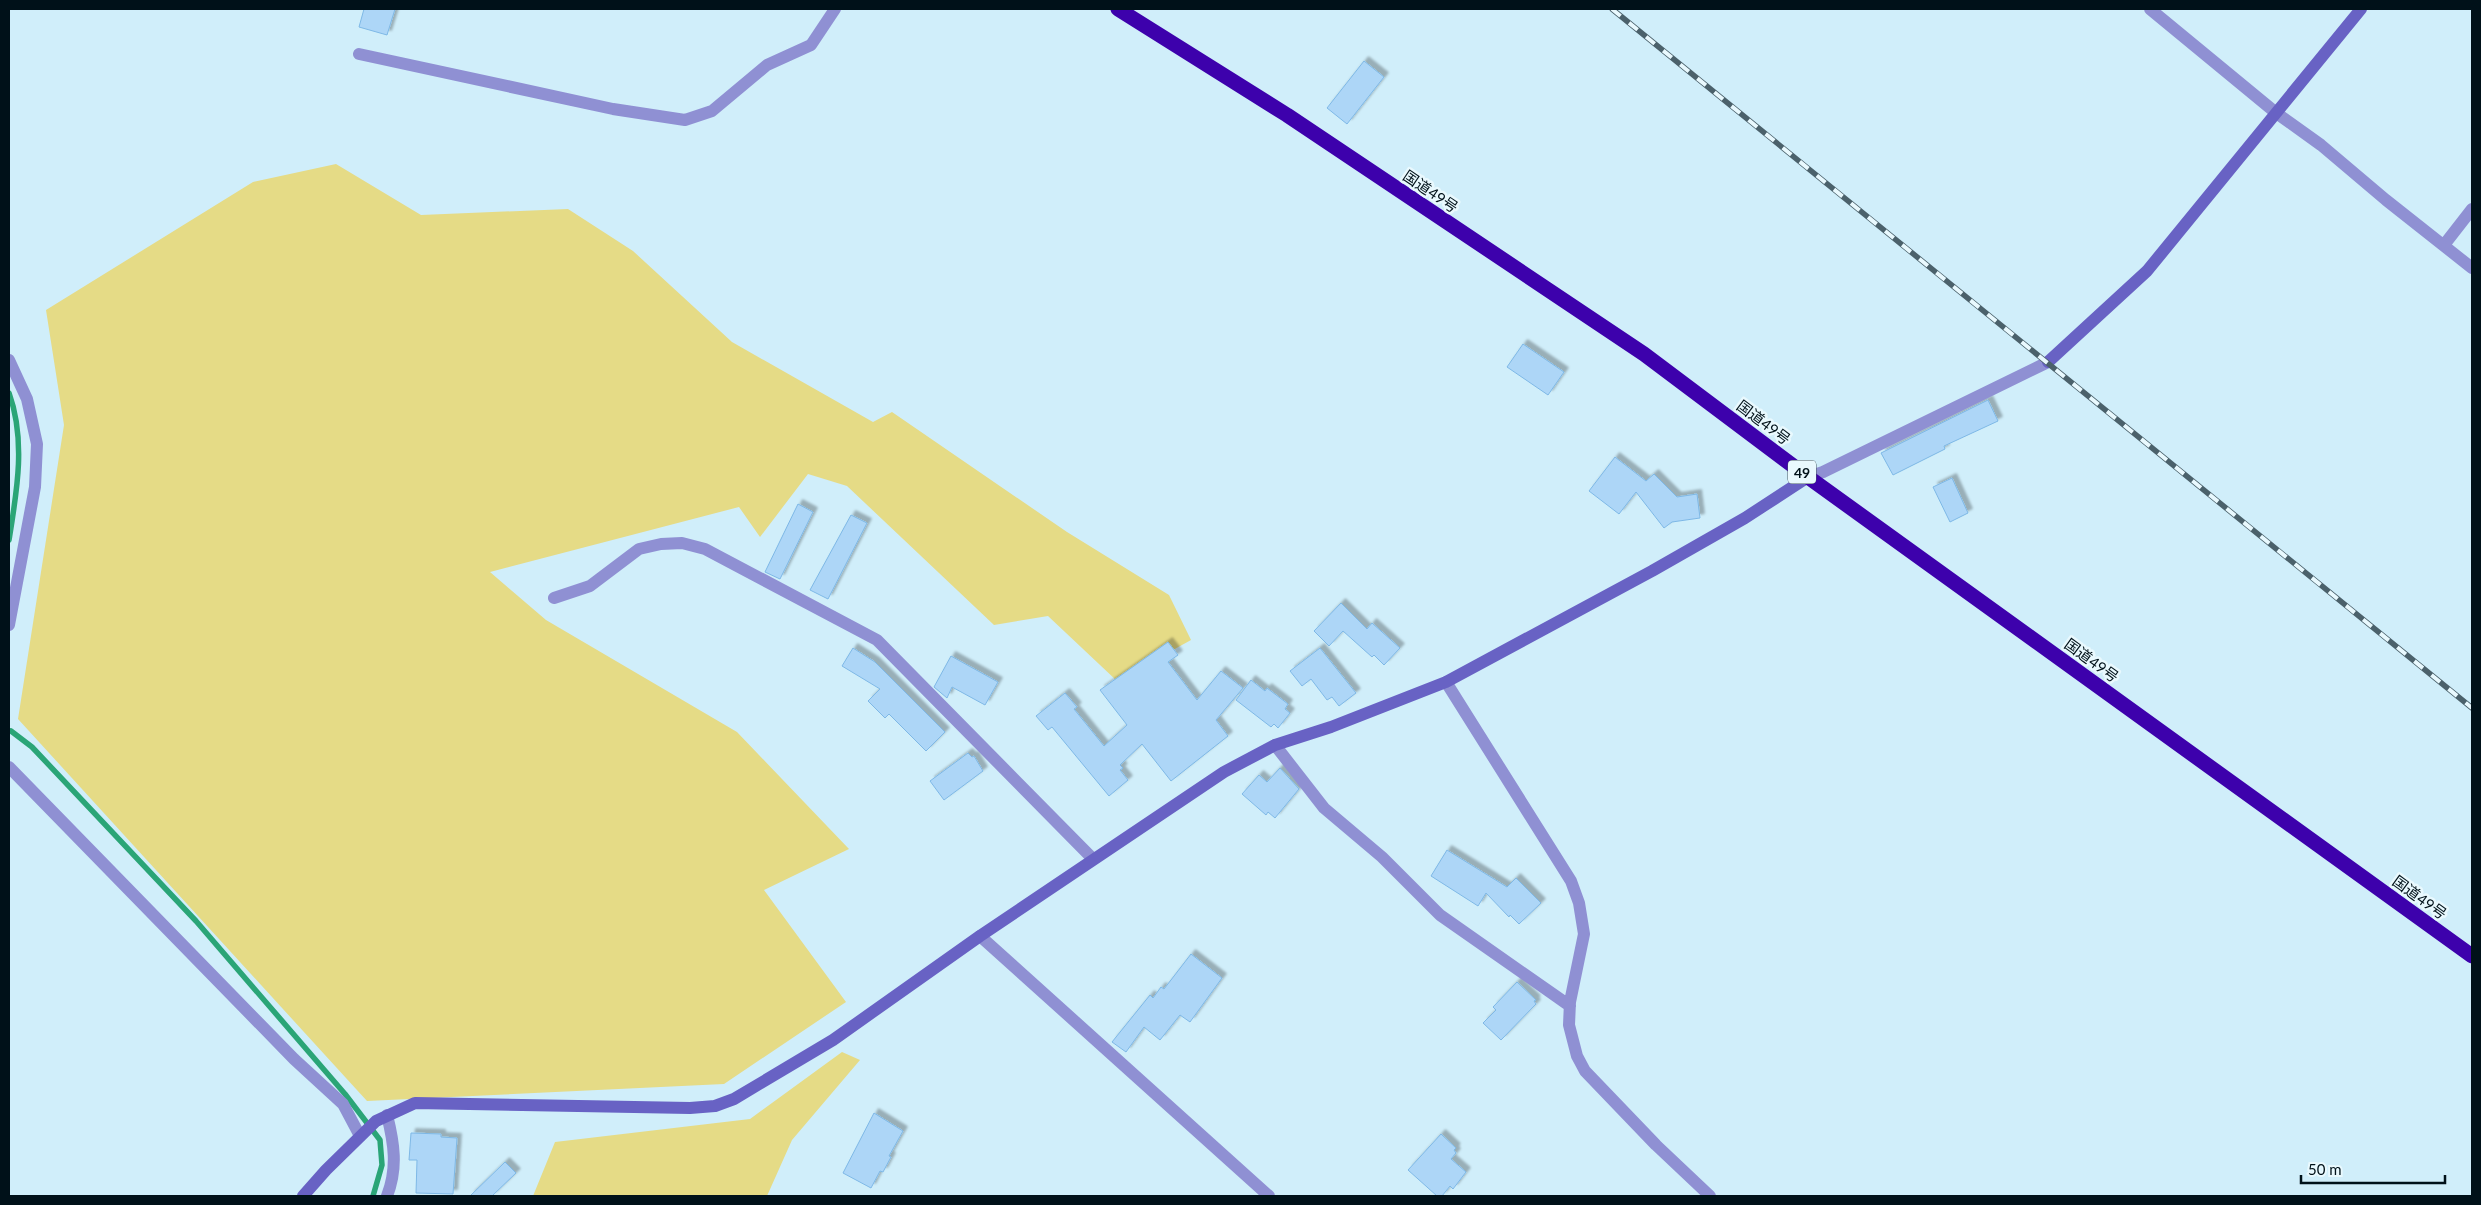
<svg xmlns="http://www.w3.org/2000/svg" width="2481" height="1205" font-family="Lato,'Noto Sans JP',sans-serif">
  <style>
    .green { fill: #e5db86 }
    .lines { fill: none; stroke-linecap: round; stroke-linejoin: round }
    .stream { stroke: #2aa577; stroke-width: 5.5 }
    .building { fill: #add6f7; stroke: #7eb8e6; filter: url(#shadow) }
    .street { stroke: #8f90d3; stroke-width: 12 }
    .secondary { stroke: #6862c4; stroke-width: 12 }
    .highway { stroke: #3d01ac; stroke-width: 15 }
    .rail-casing { stroke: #4b616b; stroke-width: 5.5 }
    .rail { stroke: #e9f9fe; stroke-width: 4; stroke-dasharray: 11; stroke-linecap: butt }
    .labels { text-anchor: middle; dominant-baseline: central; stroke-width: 5; stroke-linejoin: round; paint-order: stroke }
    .shield { fill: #e9f9fe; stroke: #46575e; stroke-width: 1 }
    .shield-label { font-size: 14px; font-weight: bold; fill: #001119 }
    .street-label { font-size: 15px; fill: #001119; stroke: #e9f9fe }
  </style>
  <defs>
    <filter id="shadow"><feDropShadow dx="4.5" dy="-4.5" stdDeviation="1" flood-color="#0004"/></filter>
  </defs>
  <rect width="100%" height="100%" fill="#d0eefa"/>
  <!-- green -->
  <path class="green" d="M336 164 421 215 568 209 633 251 732 342 873 422 892 412 1067 532 1169 595 1191 640 1117 681 1048 616 994 625 847 486 808 474 760 537 739 507 490 572 546 620 737 732 849 849 764 890 846 1002 724 1084 367 1101 18 719 64 425 46 310 253 182Z
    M842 1052 860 1060 792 1140 767 1196H533L555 1142 750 1119Z"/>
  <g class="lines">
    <!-- stream -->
    <path class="stream" d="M9 393C26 440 17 491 9 540
      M11 731 32 747 196 921 345 1094 380 1140 382 1165 373 1196"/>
  </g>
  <!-- building -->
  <path class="building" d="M364 9H395L387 35 359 27Z
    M1364 61 1384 77 1347 124 1327 108Z
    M1523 344 1564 372 1548 395 1507 367Z
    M1988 400 1998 421 1944 446 1945 449 1893 475 1881 453Z
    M1615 457 1646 481 1654 474 1677 497 1697 494 1700 518 1672 522 1664 528 1636 492 1619 514 1589 491Z
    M1952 478 1968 513 1950 522 1933 487Z
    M798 504 813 512 780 579 765 572Z
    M851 515 867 523 828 599 810 590Z
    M1341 603 1367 629 1372 623 1400 648 1384 665 1374 655 1372 657 1343 631 1329 646 1314 631Z
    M1168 642 1178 655 1168 662 1197 700 1221 671 1243 688 1216 720 1228 736 1171 781 1142 744 1120 765 1123 768 1120 770 1128 780 1109 796 1052 727 1048 730 1036 716 1065 693 1077 707 1074 709 1104 746 1127 725 1100 690Z
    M853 648 875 662 945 732 926 751 889 714 885 718 868 701 880 689 842 666Z
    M1320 648 1356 693 1339 706 1332 697 1327 700 1311 679 1302 686 1290 671Z
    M951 656 998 682 985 705 952 687 947 698 934 687Z
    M1251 680 1265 691 1267 688 1288 704 1285 709 1290 713 1278 728 1274 724 1271 727 1236 700Z
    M968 753 972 757 974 756 983 771 944 800 930 781Z
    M1280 768 1299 789 1275 818 1268 812 1266 815 1242 794 1259 775 1267 782Z
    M1447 850 1507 887 1516 878 1541 903 1519 924 1510 915 1509 917 1486 893 1478 906 1431 876Z
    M1191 954 1222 978 1190 1022 1180 1015 1160 1040 1144 1027 1126 1052 1112 1042 1150 995 1153 998 1161 987 1164 989Z
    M1517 982 1536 1000 1534 1001 1536 1004 1501 1040 1483 1023 1496 1010 1493 1007Z
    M874 1113 903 1131 889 1156 891 1157 883 1172 880 1171 871 1188 843 1173Z
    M411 1133 441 1134V1137L457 1138 453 1194 416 1193 417 1160H409Z
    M1441 1134 1456 1148 1454 1150 1456 1153 1451 1159 1466 1172 1453 1189 1450 1186 1442 1196H1437L1408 1170Z
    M505 1162 516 1173 492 1196H470Z"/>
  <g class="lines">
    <!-- street -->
    <path class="street" d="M2150 9 2275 112 2321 145 2386 200 2472 268
      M359 54 613 109 685 120 712 111 767 65 811 45 835 9
      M2444 245 2472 209
      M9 360 27 399 37 444 35 487 9 625
      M1808 477 1823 472 2048 362
      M554 598 590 586 639 549 661 544 682 543 705 549 877 640 1093 859
      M1446 682 1571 881 1579 903 1584 934 1570 1002 1569 1025 1577 1056 1585 1071 1656 1145 1710 1196
      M1275 745 1324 808 1382 857 1440 915 1570 1006
      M9 767 294 1059 343 1104 360 1136
      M980 936 1269 1196
      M387 1115C394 1143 398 1168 387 1196"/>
    <!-- secondary -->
    <path class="secondary" d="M2048 362 2147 271 2361 9
      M303 1196 326 1170 376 1121 415 1103 690 1108 715 1106 734 1099 833 1040 980 936 1224 772 1275 745 1331 727 1446 682 1652 571 1745 518 1808 477"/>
    <!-- highway -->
    <path class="highway" d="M1118 9 1287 115 1644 354 1808 477 2472 956"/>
    <defs>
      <path id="rail" d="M1612 9 2472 708"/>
    </defs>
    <!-- rail casing -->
    <use href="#rail" class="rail-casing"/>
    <!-- rail -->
    <use href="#rail" class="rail"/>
  </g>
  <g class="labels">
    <!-- shield labels -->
    <rect class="shield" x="1788" y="460.5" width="28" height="23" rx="4"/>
    <g class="shield-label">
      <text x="1802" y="472">49</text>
    </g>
    <!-- street labels -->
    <g class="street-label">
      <text transform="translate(1431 191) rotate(34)">国道49号</text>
      <text transform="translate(1764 422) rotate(37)">国道49号</text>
      <text transform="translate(2092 660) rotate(36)">国道49号</text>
      <text transform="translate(2420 897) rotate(36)">国道49号</text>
    </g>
  </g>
  <!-- border -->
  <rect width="2481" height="1205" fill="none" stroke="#001119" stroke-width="20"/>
  <!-- scale -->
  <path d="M2301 1175v8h144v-8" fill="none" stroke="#001119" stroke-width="2.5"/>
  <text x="2308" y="1175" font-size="15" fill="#001119" stroke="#e9f9fe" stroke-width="4" paint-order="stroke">50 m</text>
</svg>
